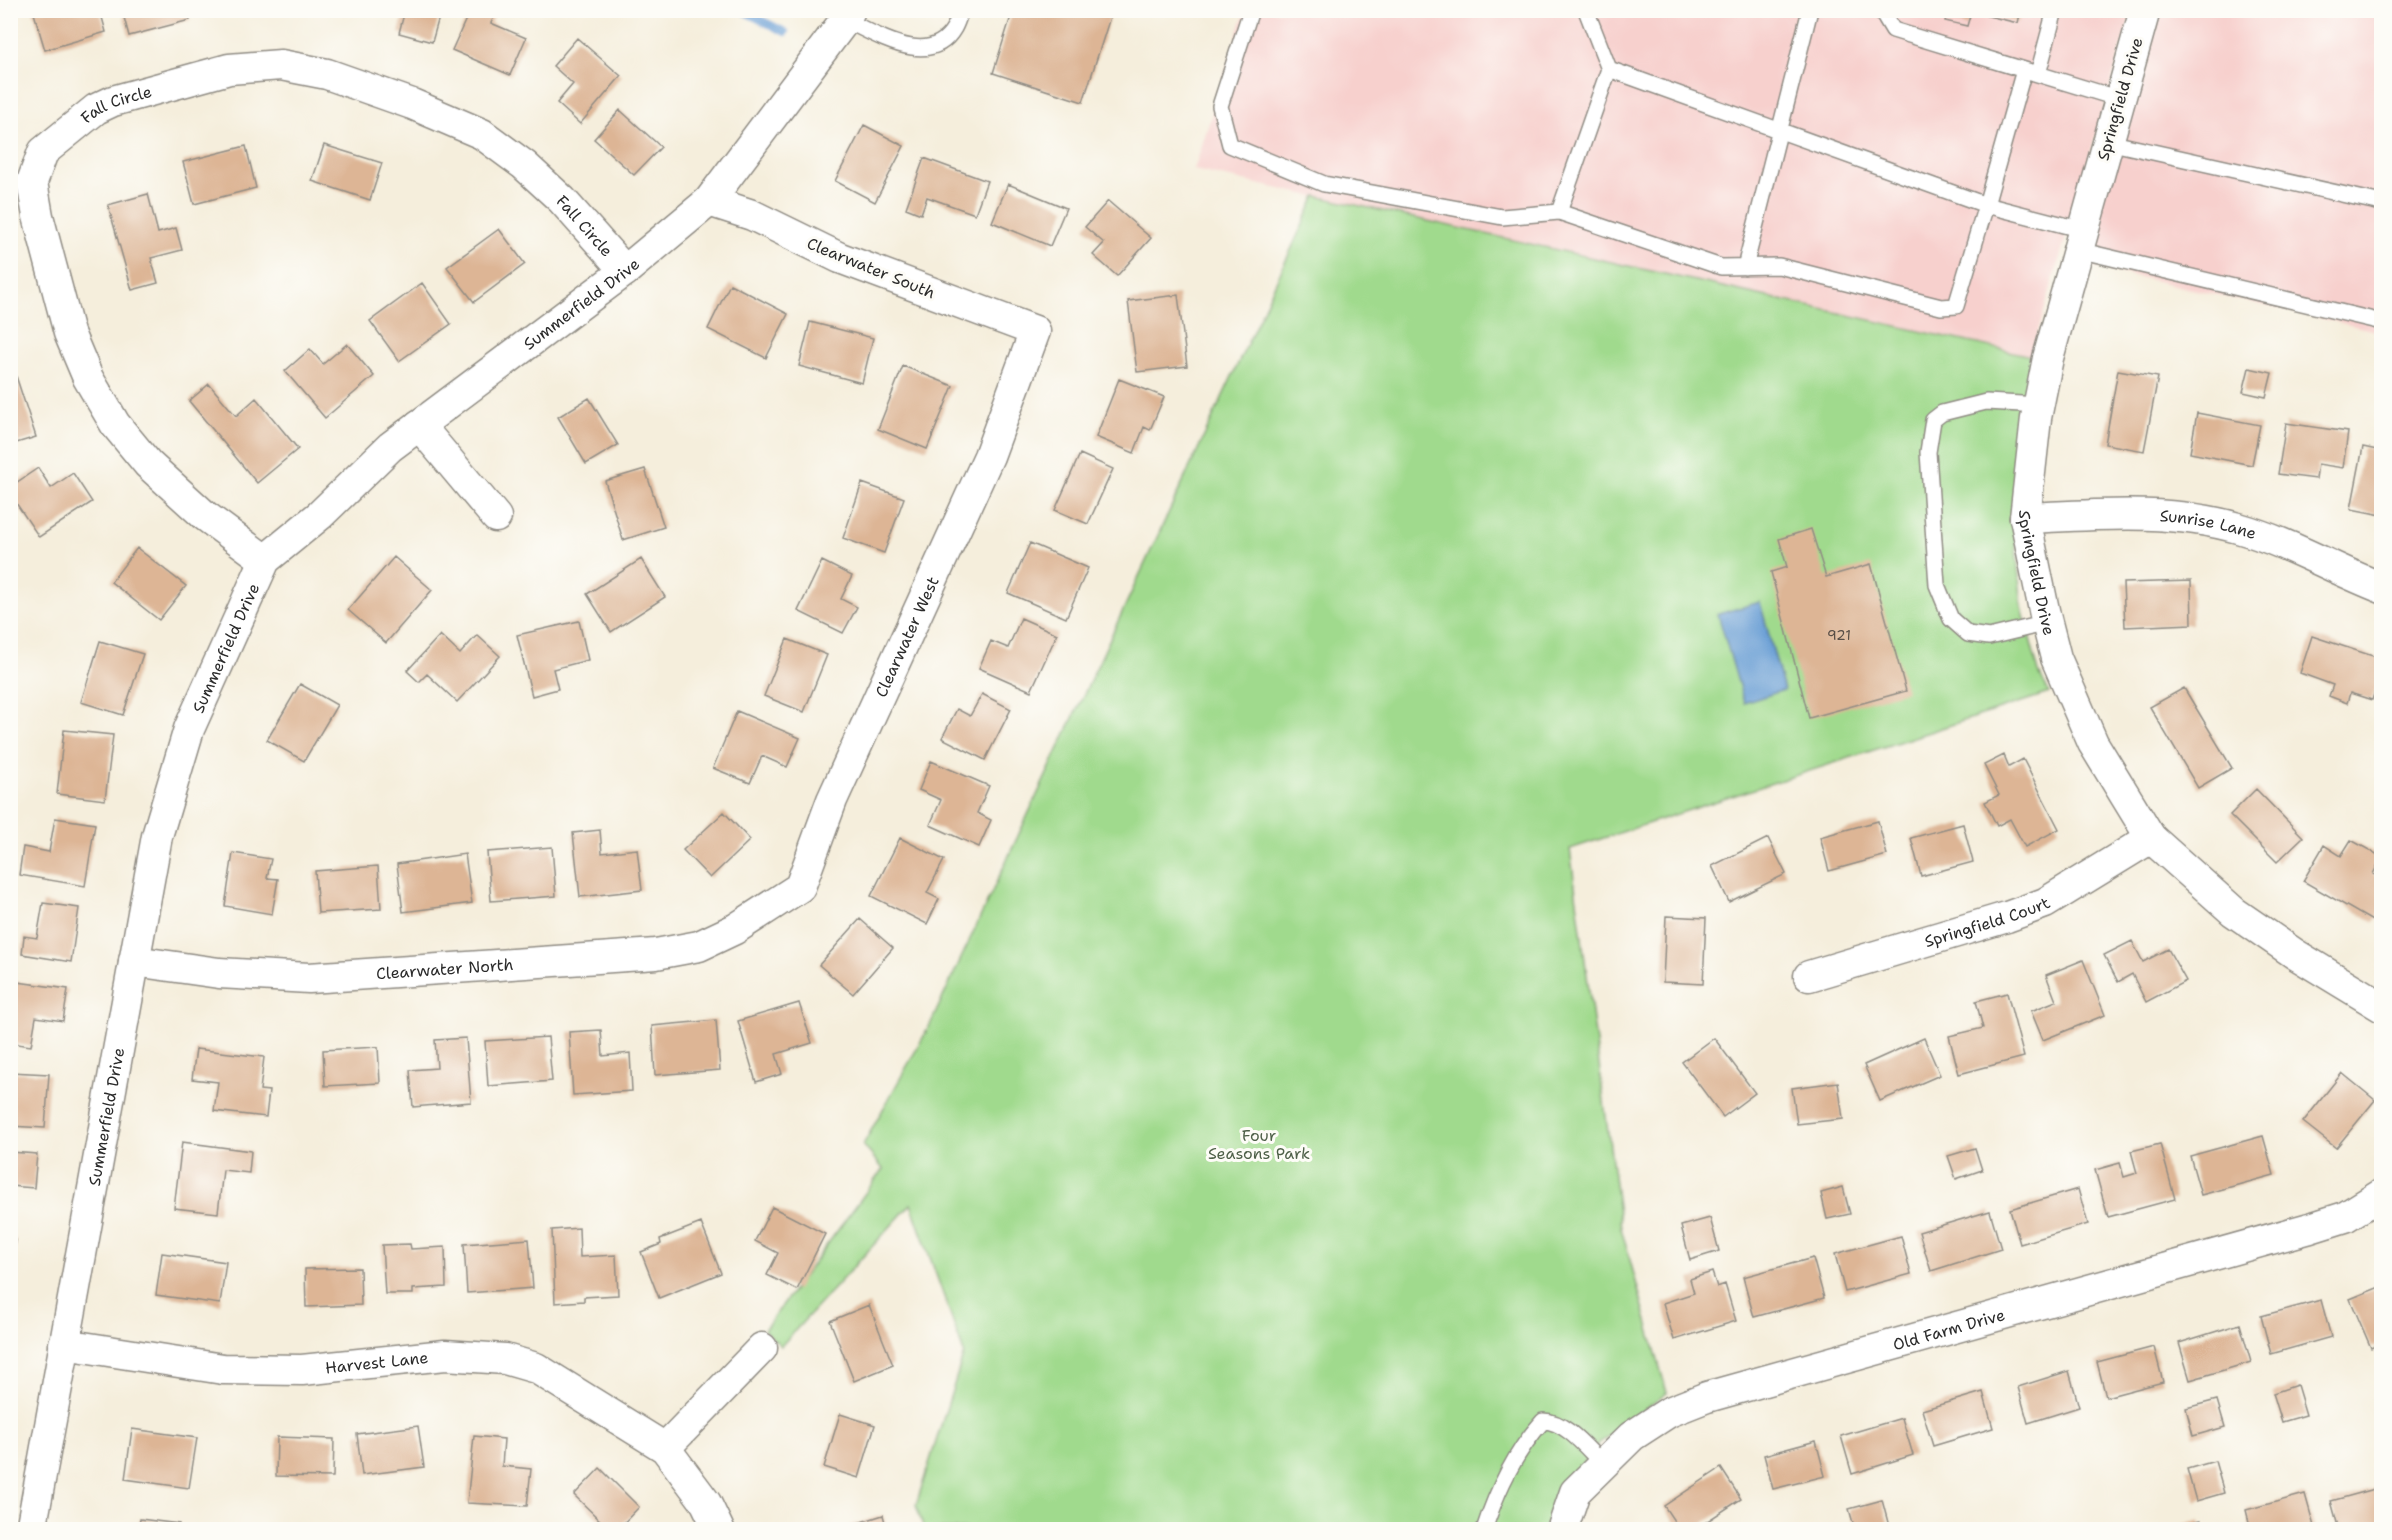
<svg xmlns="http://www.w3.org/2000/svg" width="2392" height="1540" font-family="'Shantell Sans',sans-serif">
  <style>
    .built { fill: #f7d0cd }
    .green { fill: #a0da8d; stroke: #66825c; stroke-width: 1.5 }
    .water { fill: #679dd4; stroke: #496480; stroke-width: 1.5 }
    .lines { fill: none; stroke-linecap: round; stroke-linejoin: round }
    .stream { stroke: #679dd4; stroke-width: 8 }
    .building { fill: #ddb595 }
    .lane-casing { stroke: #908c84; stroke-width: 18 }
    .street-casing { stroke: #908c84; stroke-width: 33 }
    .lane { stroke: #fff; stroke-width: 15 }
    .street { stroke: #fff; stroke-width: 30 }
    .labels { text-anchor: middle; dominant-baseline: central; stroke-width: 6; stroke-linejoin: round; paint-order: stroke }
    .number-label { font-size: 14px; fill: #584e46 }
    .street-label { font-size: 16px; fill: #2b2b2b; stroke: #fdfcf7 }
    .park-label { font-size: 16px; fill: #4e6048; stroke: #fdfcf7 }
  </style>
  <rect width="100%" height="100%" fill="#fdfcf7"/>
  <filter id="ink" filterUnits="userSpaceOnUse"><feTurbulence type="fractalNoise" baseFrequency=".0167" numOctaves="2"/><feDisplacementMap in="SourceGraphic" scale="12" xChannelSelector="R" yChannelSelector="G"/><feConvolveMatrix kernelMatrix="1 2 1 2 8 2 1 2 1" color-interpolation-filters="sRGB"/></filter>
  <filter id="wash" filterUnits="userSpaceOnUse"><feTurbulence type="fractalNoise" baseFrequency=".008" numOctaves="4" result="noise"/><feDisplacementMap in="SourceGraphic" scale="24" xChannelSelector="R" yChannelSelector="G"/><feGaussianBlur stdDeviation="1.35" result="paint"/><feColorMatrix in="noise" values="0 0 0 0 0 0 0 0 0 0 0 0 0 0 0 0 0 1.4 0 .05"/><feComposite in="paint" operator="in"/></filter>
  <g filter="url(#wash)">
    <rect width="100%" height="100%" fill="#f5eedc"/>
    <!-- built -->
    <path class="built" d="M1245 11H2132L2031 356 1194 170Z
      M2154 11H2381V332L2082 264Z"/>
    <!-- green -->
    <path class="green" d="M1316 196 2031 356 2013 517 2022 608 2039 673 2049 693 1570 849 1621 1228 1667 1393 1598 1444 1561 1494 1545 1529H924L916 1505 964 1353 911 1204 781 1346 764 1330 883 1169 863 1145 930 1025Z"/>
    <!-- water -->
    <path class="water" d="M1760 602 1784 690 1744 703 1718 614Z"/>
    <g class="lines">
      <!-- stream -->
      <path class="stream" d="M741 10 785 32"/>
    </g>
    <g id="blocks">
      <!-- building -->
      <path class="building" d="M33 10H100L106 32 45 50Z
        M122 10H188L190 20 129 36Z
        M405 10H441L432 42 399 33Z
        M470 10H497L491 23 526 38 510 75 452 50Z
        M1013 10 1112 11 1083 102 993 73Z
        M1947 10H2021L2018 23 1971 12 1967 26 1945 21Z
        M577 38 621 76 580 124 557 103 573 84 553 66Z
        M620 110 661 147 634 175 594 139Z
        M864 125 904 146 875 202 835 181Z
        M324 145 382 163 370 200 312 181Z
        M246 146 256 188 194 204 183 162Z
        M924 158 987 181 975 214 927 197 921 214 906 208Z
        M1008 184 1066 208 1050 246 992 222Z
        M148 194 158 233 176 228 182 250 151 258 158 283 132 290 108 205Z
        M1108 201 1151 238 1117 276 1093 255 1104 243 1085 227Z
        M499 229 525 264 474 302 447 267Z
        M422 283 451 324 399 361 370 321Z
        M730 284 788 314 766 358 708 329Z
        M1178 295 1187 366 1137 372 1128 301Z
        M810 322 873 338 862 383 799 366Z
        M347 344 374 376 325 418 285 371 310 349 323 364Z
        M903 366 953 386 927 449 878 429Z
        M2249 368 2272 373 2266 397 2243 392Z
        M2118 370 2158 377 2144 451 2105 444Z
        M16 376 36 437 10 445V378Z
        M1119 379 1164 397 1150 430 1144 427 1134 453 1096 437Z
        M209 384 236 416 256 398 298 449 257 483 189 401Z
        M589 398 618 445 586 464 558 417Z
        M2197 413 2260 425 2252 465 2190 453Z
        M2286 423 2348 432 2343 468 2318 464 2316 479 2278 474Z
        M2363 447 2382 451V515L2351 509Z
        M1080 454 1113 469 1088 524 1055 510Z
        M38 468 51 488 73 473 92 502 39 537 10 494V487Z
        M645 469 664 527 623 540 605 481Z
        M862 483 904 498 884 553 843 538Z
        M1811 529 1826 577 1871 564 1906 691 1809 718 1771 572 1787 567 1779 539Z
        M1030 543 1088 568 1066 618 1008 593Z
        M137 548 186 586 159 620 111 582Z
        M394 557 432 590 386 643 348 610Z
        M641 559 665 597 611 632 587 594Z
        M822 561 852 576 841 599 857 607 843 633 798 611Z
        M2191 581 2192 624 2125 627 2123 583Z
        M1021 618 1057 634 1031 691 979 668 991 641 1008 648Z
        M579 621 588 660 553 669 558 689 532 696 517 635Z
        M440 635 460 654 477 635 500 656 457 702 427 674 419 682 407 671Z
        M2312 636 2382 659V672L2372 700 2350 693 2347 703 2329 696 2333 685 2300 673Z
        M787 639 827 655 804 712 764 696Z
        M100 641 143 654 123 715 81 702Z
        M300 684 337 705 304 761 267 740Z
        M2184 688 2232 768 2198 788 2150 707Z
        M982 694 1011 709 985 760 942 738 957 709 970 716Z
        M737 711 800 738 787 767 762 756 750 783 713 768Z
        M64 730 113 735 105 800 57 794Z
        M2004 755 2009 767 2023 759 2059 829 2025 847 2010 819 1997 826 1985 802 1999 795 1984 765Z
        M931 761 989 786 977 813 991 820 979 847 930 825 941 800 919 790Z
        M2256 789 2303 837 2277 862 2230 815Z
        M724 812 750 840 710 878 683 850Z
        M55 818 95 824 85 886 19 875 23 847 49 852Z
        M1878 821 1887 855 1829 871 1820 837Z
        M1963 824 1973 862 1921 876 1911 838Z
        M600 830 602 853 637 849 642 890 580 897 573 833Z
        M900 838 944 860 927 893 939 899 927 924 871 896Z
        M1768 838 1786 874 1729 902 1712 866Z
        M2351 840 2382 857 2373 874 2382 879V909L2374 922 2303 881 2324 845 2341 856Z
        M552 847 556 896 491 901 487 852Z
        M233 853 271 859 267 878 278 879 272 914 225 906Z
        M465 854 472 903 403 912 397 864Z
        M378 866 381 909 318 913 315 871Z
        M43 903 79 908 71 962 22 954 24 936 37 938Z
        M1666 916 1706 918 1703 984 1663 982Z
        M860 919 893 948 853 994 819 965Z
        M2132 941 2143 962 2168 949 2186 981 2146 1002 2132 974 2118 982 2104 955Z
        M2083 960 2105 1015 2043 1040 2031 1011 2056 1001 2046 975Z
        M10 981 68 989 63 1021 36 1017 31 1046 10 1043Z
        M2007 993 2024 1057 1959 1074 1949 1036 1983 1028 1976 1001Z
        M799 1003 812 1043 776 1054 782 1074 756 1082 738 1021Z
        M716 1020 720 1070 655 1075 652 1026Z
        M601 1030 603 1056 630 1053 632 1091 573 1095 569 1032Z
        M548 1037 552 1081 488 1086 485 1041Z
        M466 1038 471 1102 413 1107 410 1070 437 1068 435 1040Z
        M1714 1038 1755 1093 1723 1117 1682 1062Z
        M1924 1038 1940 1075 1880 1101 1864 1065Z
        M378 1047 380 1083 325 1086 323 1050Z
        M196 1049 264 1057 260 1090 269 1091 266 1117 214 1111 218 1082 192 1079Z
        M10 1072 49 1074 45 1128 10 1126Z
        M2342 1073 2375 1100 2336 1148 2303 1122Z
        M1838 1082 1843 1119 1797 1124 1792 1088Z
        M2263 1136 2274 1175 2201 1195 2190 1156Z
        M182 1142 251 1151 249 1173 223 1170 218 1213 174 1208Z
        M2160 1144 2175 1199 2108 1217 2095 1170 2120 1163 2124 1177 2137 1173 2131 1151Z
        M1975 1148 1982 1170 1956 1179 1948 1156Z
        M10 1152 37 1154 34 1188 10 1186Z
        M1843 1187 1850 1214 1827 1219 1821 1193Z
        M2078 1189 2088 1224 2020 1244 2010 1209Z
        M772 1207 825 1234 797 1290 767 1275 778 1253 755 1241Z
        M1990 1211 2001 1249 1931 1271 1919 1232Z
        M1710 1218 1719 1251 1690 1260 1681 1226Z
        M701 1223 721 1273 659 1298 641 1252 661 1244 660 1239Z
        M579 1228 580 1257 616 1255 618 1295 584 1297V1301L555 1303 552 1230Z
        M1901 1236 1911 1274 1845 1292 1835 1254Z
        M10 1239 16 1240 12 1268H10Z
        M529 1239 533 1288 467 1293 464 1244Z
        M410 1244 411 1249 445 1247 446 1287 413 1289V1294H385L382 1245Z
        M162 1253 226 1262 220 1304 156 1295Z
        M1813 1258 1824 1298 1754 1317 1743 1277Z
        M360 1268 361 1305 306 1307 305 1269Z
        M1712 1272 1717 1287 1725 1284 1736 1321 1674 1340 1663 1303 1694 1293 1690 1279Z
        M2382 1286V1343L2371 1348 2350 1299Z
        M2321 1300 2331 1337 2271 1354 2261 1316Z
        M869 1305 893 1365 854 1381 830 1321Z
        M2240 1324 2251 1362 2190 1380 2179 1343Z
        M2154 1347 2163 1382 2106 1397 2097 1362Z
        M2069 1371 2079 1407 2028 1423 2018 1387Z
        M2297 1385 2306 1415 2282 1422 2273 1393Z
        M1983 1392 1993 1428 1933 1446 1922 1410Z
        M2217 1400 2225 1427 2193 1436 2186 1408Z
        M840 1414 875 1425 859 1478 824 1467Z
        M1902 1418 1913 1455 1852 1474 1841 1436Z
        M418 1426 424 1467 362 1475 357 1434Z
        M132 1429 197 1438 189 1488 125 1479Z
        M474 1436 504 1439 502 1466 531 1469 527 1506 467 1503Z
        M277 1437 334 1439 333 1477 276 1476Z
        M1816 1441 1825 1476 1773 1489 1764 1455Z
        M2215 1461 2224 1493 2196 1501 2187 1469Z
        M600 1468 639 1507 617 1530H610L574 1495Z
        M1721 1468 1741 1499 1694 1530H1680L1664 1506Z
        M2382 1487V1529L2339 1530 2331 1501Z
        M2305 1494 2315 1530H2251L2246 1510Z
        M1882 1500 1890 1530H1855L1849 1509Z
        M883 1515 887 1530H839V1529Z
        M140 1519 179 1524 178 1530H138Z
        M2200 1520 2202 1530H2176V1526Z"/>
    </g>
  </g>
  <g filter="url(#ink)">
    <use href="#blocks" fill-opacity="0" stroke="#908c84" stroke-width="1.5"/>
    <g class="lines">
      <defs>
        <path id="lane" d="M1251 10 1220 106 1230 145 1324 184 1502 217 1559 212
          M1586 10 1609 69 1559 212 1721 267 1779 266 1941 307 1956 306 1986 205 2083 230
          M1885 10 1884 15 1893 30 2120 99
          M845 20C876 34 930 70 954 28 957 23 959 16 961 10
          M1609 69 1986 205 2024 70
          M2038 74 2055 10
          M2108 142 2382 203
          M2078 250 2382 322
          M1745 267 1810 10
          M2039 405 1986 402 1942 413 1933 420 1928 452 1937 585 1951 619 1968 634 1989 637 2047 623
          M1484 1530C1497 1490 1515 1452 1543 1421 1566 1421 1587 1449 1603 1464"/>
        <g id="street">
          <path id="s1" d="M2145 10 2048 358 2036 418 2025 518 2045 615 2056 658 2093 743 2151 838 2234 912 2295 954 2382 1007"/>
          <path d="M419 425 496 517"/>
          <path id="s2" d="M2025 518C2096 515 2169 508 2238 528 2288 542 2333 569 2382 588"/>
          <path id="s3" d="M265 560 204 515 148 464 115 424 88 378 69 333 38 216 32 182 43 152 96 109 113 101 229 69 281 65 327 74 412 104 482 134 524 165 562 200 625 271"/>
          <path id="s4" d="M134 961 219 973 309 978 656 954 699 946 735 929 800 887 832 800 989 456 1035 331 840 258 752 215 709 201"/>
          <path id="s5" d="M1809 976 2007 917 2045 903 2151 838"/>
          <path id="s6" d="M64 1344 223 1369 302 1370 445 1355 505 1359 536 1368 665 1448 706 1503 719 1530"/>
          <path d="M665 1448 762 1348"/>
          <path id="s7" d="M31 1530 157 836 189 729 265 560 320 515 390 447 625 271 709 201 845 20 850 10"/>
          <path id="s8" d="M1562 1530 1575 1492 1632 1436 1669 1412 1707 1397 2310 1228 2345 1217 2382 1194"/>
        </g>
      </defs>
      <!-- lane casing -->
      <use href="#lane" class="lane-casing"/>
      <!-- street casing -->
      <use href="#street" class="street-casing"/>
      <!-- lane -->
      <use href="#lane" class="lane"/>
      <!-- street -->
      <use href="#street" class="street"/>
    </g>
  </g>
  <g class="labels">
    <!-- number labels -->
    <g class="number-label">
      <text x="1839" y="635">921</text>
    </g>
    <!-- street labels -->
    <g class="street-label">
      <text transform="translate(2120 99) rotate(-74)">Springfield Drive</text>
      <text stroke="none"><textPath href="#s3" startOffset="582">Fall Circle</textPath></text>
      <text stroke="none"><textPath href="#s3" startOffset="1104">Fall Circle</textPath></text>
      <text transform="translate(871 268) rotate(22)">Clearwater South</text>
      <text stroke="none"><textPath href="#s7" startOffset="1410">Summerfield Drive</textPath></text>
      <text stroke="none"><textPath href="#s2" startOffset="184">Sunrise Lane</textPath></text>
      <text stroke="none"><textPath href="#s1" startOffset="579">Springfield Drive</textPath></text>
      <text stroke="none"><textPath href="#s4" startOffset="957">Clearwater West</textPath></text>
      <text stroke="none"><textPath href="#s7" startOffset="906">Summerfield Drive</textPath></text>
      <text stroke="none"><textPath href="#s5" startOffset="186">Springfield Court</textPath></text>
      <text stroke="none"><textPath href="#s4" startOffset="312">Clearwater North</textPath></text>
      <text stroke="none"><textPath href="#s7" startOffset="420">Summerfield Drive</textPath></text>
      <text stroke="none"><textPath href="#s8" startOffset="456">Old Farm Drive</textPath></text>
      <text stroke="none"><textPath href="#s6" startOffset="315">Harvest Lane</textPath></text>
    </g>
    <!-- park labels -->
    <g class="park-label">
      <text x="1259" y="1135">Four<tspan x="1259" dy="18">Seasons Park</tspan></text>
    </g>
  </g>
  <!-- margin -->
  <rect width="2392" height="1540" fill="none" stroke="#fdfcf7" stroke-width="36"/>
</svg>
